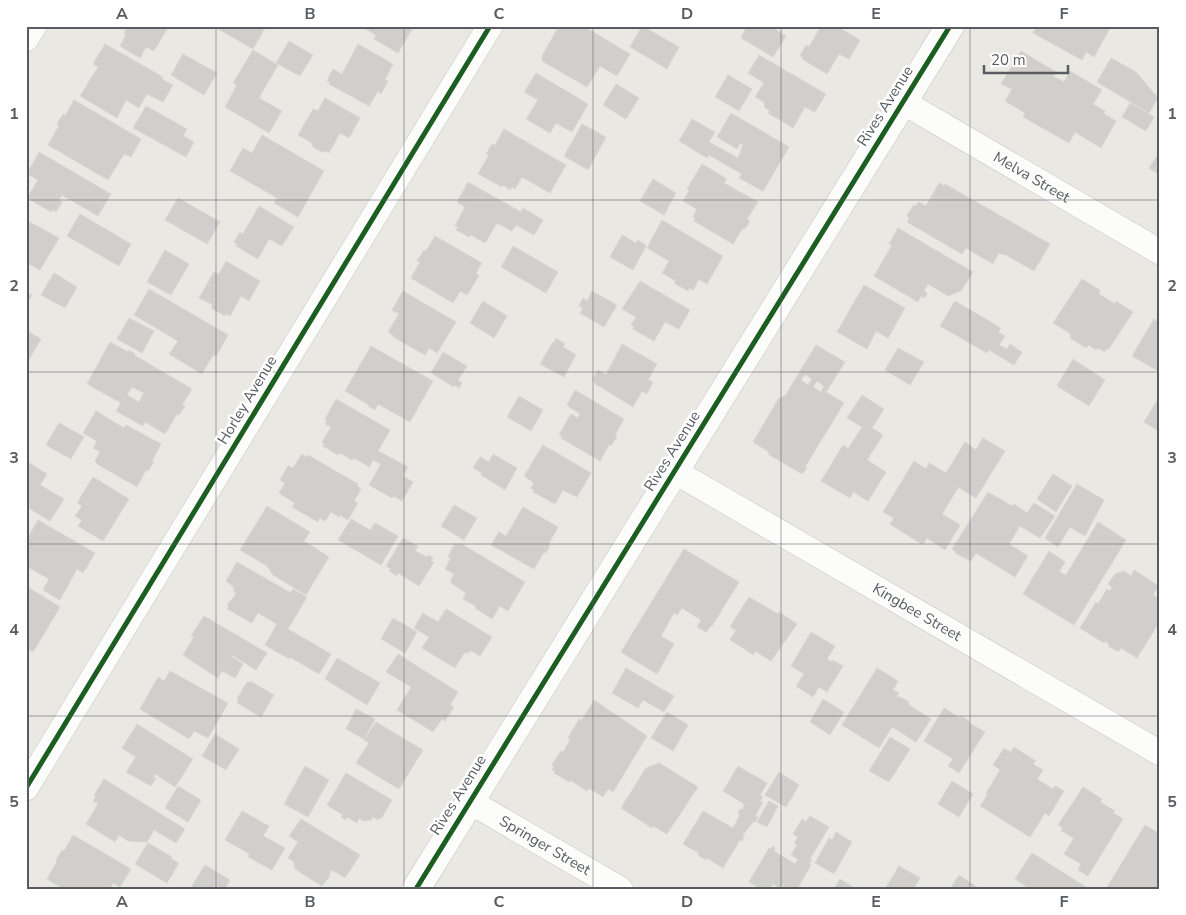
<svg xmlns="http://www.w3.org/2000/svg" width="1186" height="915" font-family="'Nunito Sans',sans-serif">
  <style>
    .building { fill: #d0cfcc; stroke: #dad7d2; fill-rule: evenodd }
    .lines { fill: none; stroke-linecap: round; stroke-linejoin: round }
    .minor-casing { stroke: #c6c6c5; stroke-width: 26 }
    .tertiary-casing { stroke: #c6c6c5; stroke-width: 29 }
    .minor { stroke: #fcfcfb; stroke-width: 25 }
    .tertiary { stroke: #fcfcfb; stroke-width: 28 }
    .cycleway-casing { stroke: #fff; stroke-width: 8 }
    .cycleway { stroke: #1b5e20; stroke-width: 5 }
    .grid { fill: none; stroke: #585c62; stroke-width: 1; stroke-opacity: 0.55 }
    .labels { text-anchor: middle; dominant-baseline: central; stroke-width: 5; stroke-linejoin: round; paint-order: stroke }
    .street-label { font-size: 15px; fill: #585c62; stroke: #fff }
    .neatline { fill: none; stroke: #585c62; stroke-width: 2 }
    .grid-label { font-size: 16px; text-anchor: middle; font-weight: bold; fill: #585c62 }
  </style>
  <rect width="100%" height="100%" fill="#eae8e2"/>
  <!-- building -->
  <path class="building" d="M128 26H169L154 51 146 47 140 58 120 46 126 35 124 33Z
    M213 26H262L265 28 253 49Z
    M361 26H414L398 53 374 39 376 35Z
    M559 26H583L630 54 617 76 600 66 587 87 542 61V56Z
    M642 26 679 47 667 69 630 47Z
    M747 26 757 29 758 26H770L786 36 773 57 741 38Z
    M821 26H836L860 40 849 59 839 54 827 74 802 59 803 57 800 56 806 45 809 47Z
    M1037 26H1111L1094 57 1086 52 1082 60 1033 33Z
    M289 41 313 55 300 76 276 63Z
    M105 44 163 77 162 79 173 85 163 102 147 94 139 108 126 100 117 118 80 96 98 67 93 64Z
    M358 44 393 64 385 80 388 81 381 94 378 91 369 106 329 84 330 82 327 81 333 69 342 74Z
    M253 50 278 65 259 98 282 111 269 133 225 107 237 85 233 83Z
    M1021 51 1056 72 1053 76 1064 82 1070 71 1102 90 1093 104 1105 111 1104 114 1116 121 1101 148 1075 132 1069 143 1023 117 1025 113 1005 101 1012 89 1001 84Z
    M183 54 217 73 204 95 171 75Z
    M759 55 826 94 815 112 805 107 793 128 768 113 770 111 765 108 764 102 755 97 764 83 748 73Z
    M1111 58 1136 72 1158 98 1149 113 1097 82Z
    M536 73 588 104 572 132 556 123 550 133 526 119 538 100 524 92Z
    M728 75 752 89 739 111 715 97Z
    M616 84 639 98 626 119 603 105Z
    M325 98 360 118 349 138 340 133 329 153 326 151 322 152 313 147 312 143 298 135 313 109 318 111Z
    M74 100 141 139 131 157 124 154 108 180 48 145 59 126 57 124 63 114 65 116Z
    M1130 103 1154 117 1146 131 1122 117Z
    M146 106 187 129 183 136 194 142 186 157 133 128Z
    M731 113 789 147 763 191 739 178 742 174 709 155 707 158 679 141 692 119 715 132 709 142 738 158 743 145 740 143 737 149 717 137Z
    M582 124 606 137 588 170 564 156Z
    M504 129 566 165 550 193 522 177 515 189 512 187 510 190 503 185 502 187 478 174 489 155 486 154 492 144 495 145Z
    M262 135 324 171 298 217 274 203 277 198 230 171 243 148 252 153Z
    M1160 151V175L1149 168Z
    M39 152 111 194 98 216 62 195 59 200 62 202 56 212 52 210 51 212 27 198 38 180 27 174Z
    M702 164 727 179 724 183 758 202 747 219 750 221 745 229 743 228 733 244 694 221 695 218 693 217 697 209 683 201 689 191 687 189Z
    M653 179 676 193 664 215 640 201Z
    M468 182 521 212 523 208 543 220 534 235 516 225 512 231 497 223 485 243 471 235 469 237 456 230 458 227 455 226 465 207 457 202Z
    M939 183 944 186 945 184 1050 244 1034 271 1004 254 1003 255 999 253 993 264 966 248 962 254 907 222 909 219 907 215 913 206 917 205 919 202 926 206Z
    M178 198 220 222 207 244 165 220Z
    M259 206 294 227 282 246 269 239 258 259 236 246 237 244 234 242 240 232 243 234Z
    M80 214 131 244 119 266 67 236Z
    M26 220 59 238 40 270 29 264 26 270Z
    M662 220 723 256 707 284 699 279 693 290 689 288 688 291 674 283 676 281 662 273 669 261 647 248Z
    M898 228 973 272 961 291 948 296 928 284 924 291 927 293 925 298 921 296 918 302 874 276 892 245 889 244Z
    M622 235 636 243 638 240 646 245 645 248 633 270 610 257Z
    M435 236 482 263 476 273 479 276 467 295 460 291 453 303 411 278 420 262 417 261 424 250 426 251Z
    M513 246 558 272 546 293 501 267Z
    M165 250 189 264 171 295 147 282Z
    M226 261 260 281 249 301 241 296 230 316 226 314 225 316 211 308 213 305 199 298 214 272 219 274Z
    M54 273 77 287 65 308 41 295Z
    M1082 279 1100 290 1099 294 1115 304 1116 301 1133 312 1108 350 1106 349 1105 352 1098 348 1096 350 1089 345 1086 348 1070 338 1071 334 1053 323Z
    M640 281 690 310 679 329 665 322 654 341 633 329 634 327 631 325 636 317 622 309Z
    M864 285 905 308 888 338 876 331 867 349 837 332Z
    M149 289 228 335 216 356 213 355 202 374 169 354 178 341 134 315Z
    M403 291 456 322 437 353 429 348 425 355 393 337 394 336 388 332 399 314 392 310Z
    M592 291 617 305 604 327 580 313 583 308 579 306 583 298 587 301Z
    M26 292 32 295 26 304Z
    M483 301 507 316 494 338 470 323Z
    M955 301 1001 328 998 332 1005 336 999 345 1007 349 1010 344 1022 352 1014 365 989 350 987 353 940 326Z
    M129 318 154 331 142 353 117 339Z
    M1154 319 1160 322V372L1132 356Z
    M26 330 41 339 28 361 26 360Z
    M556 338 565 344 563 347 576 355 564 377 540 364 553 342 554 343Z
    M110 342 128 352 129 350 135 354 134 355 192 389 182 405 185 406 179 415 177 414 165 434 145 422 143 426 116 411 121 403 87 384ZM132 387 144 393 139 402 127 395Z
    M622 344 657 364 648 380 653 382 647 394 642 391 633 407 594 383 595 381 592 380 598 370 606 375Z
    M816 345 845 362 826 392 844 403 805 467 807 468 802 474 768 454 769 452 753 442 779 398 785 396ZM805 374 812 379 808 385 801 380ZM817 381 824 386 821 392 813 387Z
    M371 346 433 381 410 422 378 404 375 410 368 406 369 405 345 391Z
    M898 348 924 362 910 385 885 370Z
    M443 352 467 366 458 380 462 383 459 388 455 385 454 387 431 373Z
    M1073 359 1105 380 1089 406 1057 386Z
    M575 390 624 419 615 435 617 436 611 446 609 445 600 461 561 438 562 436 559 435 571 414 578 418 580 414 567 405Z
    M862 395 884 409 872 428 883 435 867 460 886 472 868 501 853 492 850 498 821 481 843 445 848 449 862 427 847 418Z
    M519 396 543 410 531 431 507 417Z
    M336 399 390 430 378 451 408 467 403 476 413 482 402 501 394 496 392 498 369 485 381 464 373 460 369 467 354 458 352 460 340 453 338 455 323 446 324 444 322 442 331 427 325 424 327 420 325 419Z
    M1158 399 1160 400V432L1144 422Z
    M96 411 124 428 126 425 161 444 152 461 154 462 148 471 146 470 137 487 97 464 95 461 100 452 93 448 97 441 83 433Z
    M59 423 84 437 71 459 46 445Z
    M983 438 1005 451 976 498 956 486V487L958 488 942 514 960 525 945 550 927 538 923 545 890 524 894 518 883 512 914 461 926 469 929 463 946 473 965 442 976 450Z
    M543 445 591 473 577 497 563 490 555 504 533 492 534 490 531 488 534 483 524 476Z
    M302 454 306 457 308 455 358 484 357 486 361 489 354 501 358 503 348 520 340 515 339 517 331 512 325 521 320 518 318 522 292 507 295 503 279 493 285 483 280 480 288 466 293 468Z
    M493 454 517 468 505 490 481 475 482 473 473 468 480 457 489 462Z
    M26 461 47 474 40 485 64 499 50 521 27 507Z
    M1053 474 1072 486 1056 512 1037 499Z
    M93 477 129 499 103 541 78 526 82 520 75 516 82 506 77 503Z
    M1077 484 1104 500 1085 536 1070 527 1058 547 1045 538Z
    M988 492 1012 506 1014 504 1027 513 1034 503 1055 516 1040 538 1020 526 1009 544 1028 556 1015 577 976 553 971 561 955 553 956 552 952 549Z
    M454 505 477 518 464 540 441 526Z
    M267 506 310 532 304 541 329 557 306 595 273 575 267 566 240 550Z
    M523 507 558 527 548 545H550L546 553 544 552 534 569 491 545 499 532 506 536Z
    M351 519 370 530 375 523 398 536 381 565 338 540Z
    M38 520 95 553 83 573 77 569 60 600 43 590 49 579 26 566V556L28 553 26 552V541Z
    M1098 522 1126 540 1074 625 1023 594 1049 551 1065 562 1059 572 1066 575Z
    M403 538 418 546 415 551 427 557 428 555 433 558 431 561 434 562 419 586 398 573 397 576 389 571 391 569 386 566Z
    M455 543 459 545 460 543 525 582 508 611 500 606 492 619 475 608 476 606 463 599 466 593 450 582 454 574 445 569 451 558 448 557Z
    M684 549 739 582 712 626H711L706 632 697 627 701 620 682 608 677 615 674 613 661 636 674 644 657 674 621 652Z
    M237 562 291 593 293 589 307 597 288 629 331 654 319 674 290 657 289 659 265 645 277 624 258 613 252 623 227 609 229 606 227 605 236 594 233 590 234 587 226 581Z
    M1134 570 1159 586 1153 595 1160 599V621L1137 658 1121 648 1119 651H1117L1109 647V644L1105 641 1104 643 1080 628 1096 602 1098 604 1107 589 1110 591 1112 587 1108 584 1115 574 1124 571 1131 576Z
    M26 586 60 607 33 652 26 648Z
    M749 597 778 614 779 612 797 624 771 661 755 651 754 655 730 640 736 630 730 627Z
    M446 609 492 637 480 656 471 651 468 653H464L455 668 422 648 429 637 414 628 423 613 438 622Z
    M204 616 267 653 256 670 232 655 231 656 243 664 235 678 222 671 218 678 183 655 194 637 191 636Z
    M393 618 417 632 405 653 381 639Z
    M811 632 835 646 827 659 832 662 833 660 843 666 827 692 819 687 813 697 796 686 804 674 791 666Z
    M398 654 458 692 450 705 454 707 445 721 442 719 433 732 397 710 411 687 386 672Z
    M337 658 380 683 367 705 325 679Z
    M626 668 674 696 664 712 643 700 638 708 612 693Z
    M877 668 898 681 893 690 899 693 896 697H900L908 701 909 705 931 719 916 742 892 727 879 748 842 725Z
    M170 671 228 703 208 738 194 731 189 739 140 709 158 677 164 681Z
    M250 681 274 695 261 717 237 703 238 700 237 699 247 682 249 683Z
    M823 699 844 712 830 735 810 722Z
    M594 700 647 736 613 792 608 789 603 797 589 788 587 791 570 780 569 782 554 773 555 771 552 770 554 767 552 765 561 751 563 752 570 740 568 738 579 719 582 720Z
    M944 708 960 718 961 716 969 721V723L985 732 959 773 948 766 953 759 924 741Z
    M356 709 375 719 364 739 346 729Z
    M667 712 688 725 673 751 651 738Z
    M376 722 423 750 399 789 356 763 369 743 364 740Z
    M137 724 193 759 175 787 155 774 153 777 156 778 151 786 126 772 136 757 122 748Z
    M215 734 239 749 226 770 202 756Z
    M890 737 910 749 889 782 869 771Z
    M1014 747 1036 761 1033 764 1043 770 1037 779 1053 789 1055 786 1064 791 1049 816 1045 813 1030 837 980 806 988 794 986 793 1000 770 993 765 1004 748 1011 752Z
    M659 763 698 787 667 834 653 826 652 828 621 808 646 768Z
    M305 766 329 780 308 817 284 804Z
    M738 766 767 783 760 795 763 797 760 801 763 802 755 816 758 817 755 822 751 821 753 822 742 836 744 837 742 841 740 840 723 868 707 858 706 860 698 855 699 853 683 844 703 811 733 828 740 815 738 814 740 809 743 810 744 805H746L723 791Z
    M779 772 799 785 786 807 765 795Z
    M346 773 392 800 381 819 380 818 378 820 373 817 371 820 363 821 359 818 357 823 347 817 346 820 341 817 343 815 327 805Z
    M104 779 185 829 176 843 154 830 147 842 128 841 119 835 115 842 86 824 98 804 93 801 96 796 94 795Z
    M952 781 973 794 959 817 938 804Z
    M178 786 201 800 188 822 165 808Z
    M1083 787 1102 799 1100 802 1115 811 1113 813 1123 819 1088 876 1078 870 1081 864 1064 854 1074 838 1061 831 1063 828 1058 825Z
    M769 801 778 806 767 827 757 822Z
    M242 811 269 826 263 836 285 848 272 870 248 857 250 854 225 840Z
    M810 816 829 827 810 859 812 860 809 864 811 865 797 889H785L783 885 780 889 773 884 770 889H761L749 882 769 848 771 849 773 846 775 848 774 851 795 864 798 859 791 855 797 845 794 843 798 837 793 834 802 819 806 822Z
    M301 819 360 855 345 878 332 870 329 875 330 876 322 886 295 869 294 862 288 858 298 842 289 836Z
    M1145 825 1160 834V889H1106Z
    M836 832 852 842 834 874 815 863 829 838 832 840Z
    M73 835 131 869 120 887 113 883 110 889H63L47 879 57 861 56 860 62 850 64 851Z
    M148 843 172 857 171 859 179 863 167 883 135 864Z
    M1032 853 1086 887 1085 889H1030L1015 879Z
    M205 865 230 880 226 887 228 889H190Z
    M899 866 920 878 913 889H885Z
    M959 875 980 889H950Z
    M840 879 856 889H834Z"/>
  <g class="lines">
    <defs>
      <g id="minor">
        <path d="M26 39 34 26"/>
        <path id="s1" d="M903 102 1160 252"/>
        <path id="s2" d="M674 471 1160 753"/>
        <path d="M26 788 490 26"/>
        <path id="s3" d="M469 801 620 889"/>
      </g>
      <path id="tertiary" d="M416 889 950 26"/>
    </defs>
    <!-- minor casing -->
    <use href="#minor" class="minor-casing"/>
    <!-- tertiary casing -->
    <use href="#tertiary" class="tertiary-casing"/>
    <!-- minor -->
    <use href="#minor" class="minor"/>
    <!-- tertiary -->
    <use href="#tertiary" class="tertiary"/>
    <defs>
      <path id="cycleway" d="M26 788 490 26
        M416 889 950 26"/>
    </defs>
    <!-- cycleway casing -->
    <use href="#cycleway" class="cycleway-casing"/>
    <!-- cycleway -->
    <use href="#cycleway" class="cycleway"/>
  </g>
  <!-- grid -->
  <path class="grid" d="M216 26V889M404 26V889M593 26V889M781 26V889M970 26V889M26 200H1160M26 372H1160M26 544H1160M26 716H1160"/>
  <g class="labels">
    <!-- street labels -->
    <g class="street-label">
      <text transform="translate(885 106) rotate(-58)">Rives Avenue</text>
      <text stroke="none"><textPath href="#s1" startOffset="149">Melva Street</textPath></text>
      <text transform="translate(247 400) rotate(-59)">Horley Avenue</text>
      <text transform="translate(672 451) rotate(-58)">Rives Avenue</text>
      <text stroke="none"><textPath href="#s2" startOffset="281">Kingbee Street</textPath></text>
      <text transform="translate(458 795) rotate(-58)">Rives Avenue</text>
      <text stroke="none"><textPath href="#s3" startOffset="88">Springer Street</textPath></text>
    </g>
  </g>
  <!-- border -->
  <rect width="1186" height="915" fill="none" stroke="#ffffff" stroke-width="55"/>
  <!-- scale -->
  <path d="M984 65v8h84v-8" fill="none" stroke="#585c62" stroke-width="2.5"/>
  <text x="991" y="65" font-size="15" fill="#585c62" stroke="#ffffff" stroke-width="4" paint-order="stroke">20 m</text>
  <rect x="28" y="28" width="1130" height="860" class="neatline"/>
  <g class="grid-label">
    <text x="122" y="19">A</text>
    <text x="310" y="19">B</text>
    <text x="499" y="19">C</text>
    <text x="687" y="19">D</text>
    <text x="876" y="19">E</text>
    <text x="1064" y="19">F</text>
    <text x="14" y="119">1</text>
    <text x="1172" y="119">1</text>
    <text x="14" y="291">2</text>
    <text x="1172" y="291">2</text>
    <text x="14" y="463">3</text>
    <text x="1172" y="463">3</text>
    <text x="14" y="635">4</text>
    <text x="1172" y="635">4</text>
    <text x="14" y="807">5</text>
    <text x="1172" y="807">5</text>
    <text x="122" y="907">A</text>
    <text x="310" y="907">B</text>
    <text x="499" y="907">C</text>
    <text x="687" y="907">D</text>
    <text x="876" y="907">E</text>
    <text x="1064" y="907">F</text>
  </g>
</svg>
